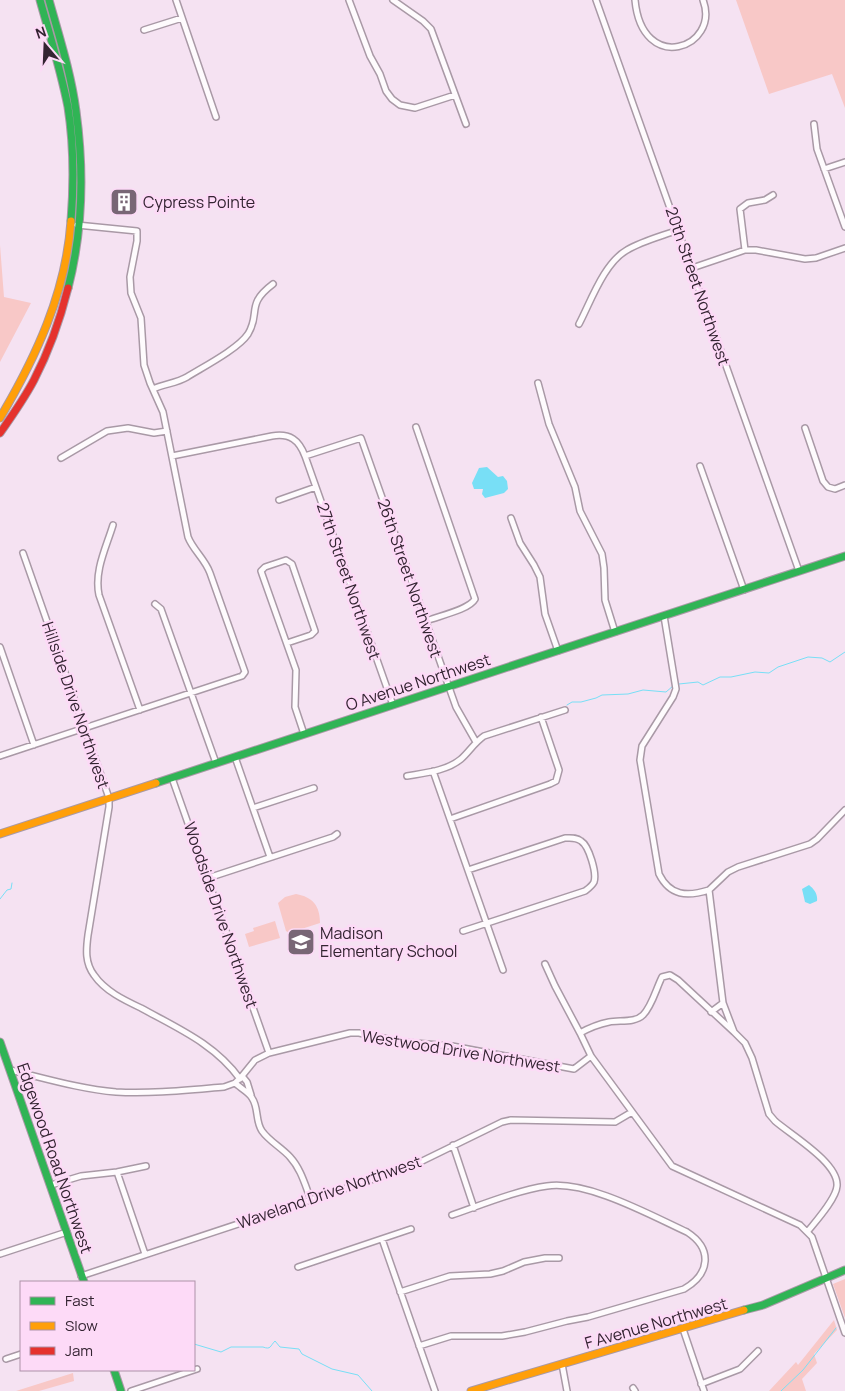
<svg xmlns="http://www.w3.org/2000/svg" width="845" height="1391" font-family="Manrope,sans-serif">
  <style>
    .green { fill: #f8c8c7 }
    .water { fill: #78dff6 }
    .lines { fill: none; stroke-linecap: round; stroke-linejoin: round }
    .stream { stroke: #78dff6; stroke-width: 1 }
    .street-casing { stroke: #a999a6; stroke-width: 8 }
    .fast-casing { stroke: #a999a6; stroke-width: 9 }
    .slow-casing { stroke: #a999a6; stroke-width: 9 }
    .jam-casing { stroke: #a999a6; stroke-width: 9 }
    .street { stroke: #fefbfd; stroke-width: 5 }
    .fast { stroke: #30b455; stroke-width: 7 }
    .slow { stroke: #ff9f0a; stroke-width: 7 }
    .jam { stroke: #e5322d; stroke-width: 7 }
    .labels { text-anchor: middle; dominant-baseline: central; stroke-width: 5; stroke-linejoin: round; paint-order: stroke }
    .poi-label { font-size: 16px; fill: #342432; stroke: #fddaf7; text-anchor: start }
    .street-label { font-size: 16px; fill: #342432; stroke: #fddaf7 }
  </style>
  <rect width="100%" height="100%" fill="#f5e2f2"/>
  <!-- green -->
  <path class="green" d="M736 0H845V108L832 74 769 94Z
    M0 245 4 297 31 303 0 362Z
    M296 894C313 897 320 906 320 923L289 933 286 931 278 903 285 897Z
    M275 921 280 938 249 947 245 934 254 931 253 928Z
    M845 1279V1318L833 1284Z
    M834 1320 837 1330 814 1354 817 1363 802 1379 806 1391H769L796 1362 798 1365Z
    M73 1373 74 1381 39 1391H16Z"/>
  <!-- water -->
  <path class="water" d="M487 467 498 477 503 476 507 481 508 489 504 493 485 498 482 494 483 489H474L472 483 479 468Z
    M809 885C814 889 818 894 817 901L810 904 805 902 802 889Z"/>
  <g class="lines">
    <!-- stream -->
    <path class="stream" d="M679 684 698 682 703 685 720 677H731L755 672 769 673 778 667 808 657 822 658 830 662 845 652
      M567 705 572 702H581L596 698 602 695 628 694 643 690 666 692 673 686
      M0 899 7 890 11 889 12 883
      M194 1344 221 1352 231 1347H263C271 1350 270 1346 275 1341L280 1347 299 1349 302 1354 332 1369 358 1375 372 1391
      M781 1391 803 1370 836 1328"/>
    <defs>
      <path id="street" d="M176 0 216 117
        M349 0 370 56 380 74 386 91 392 99 400 105 415 108 455 95
        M393 0 423 21 431 29 466 124
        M596 0 799 571
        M635 0C642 76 721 48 703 0
        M144 30 182 18
        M814 124 817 149 845 227
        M824 169 845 162
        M745 250 740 209 748 203 765 200 773 195
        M692 268 745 250H756L805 259 816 258 845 248
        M579 324C591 301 604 263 627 250 642 241 662 236 678 230
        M538 383 549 424 575 487 580 511 602 554 604 568 605 600 615 632
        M153 389C164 384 177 383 187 377 203 367 238 349 248 334 261 313 245 305 273 284
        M416 427 475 599C469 610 438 616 426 621
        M805 428 823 481 828 487 835 489 845 485
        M172 456 272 436C290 433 299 440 305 456L361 438 456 707 476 742
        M305 456 393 705
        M61 458 107 431 128 428 154 433 167 431
        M700 466 744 590
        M279 500 316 487
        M511 518 520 543 534 565 540 577 545 614 558 651
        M113 525C106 548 94 571 99 595L140 710
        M23 553 109 798V807L88 935C86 950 85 963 94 975 105 991 124 1000 141 1008 177 1028 215 1044 240 1079
        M155 604 161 609 216 763
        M664 616 676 689 673 697 642 746 640 760 659 874C670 896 687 897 709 890
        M287 643 311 635 315 631 292 564 286 560 265 567 261 571 262 574 296 670 295 707 304 734
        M0 647 34 745
        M0 756 242 676 245 672 210 573C205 559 193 550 188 537L163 412 150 383 144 365 141 318 131 293 130 277 137 241V231L77 225
        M235 757 270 857
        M433 771 503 970
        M407 776C424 773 447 771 461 759 469 752 474 743 484 736L565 710
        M172 778 269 1053
        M253 808 314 788
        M450 819 550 784 556 781 559 770 541 717
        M208 878 333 837 337 834
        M463 931 585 891C589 888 592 886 594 882 597 873 589 846 581 841 576 837 571 838 565 838L468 870
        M545 964 555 986 580 1033
        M711 1012 723 1003
        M734 1032 678 980 670 975 662 977C656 989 652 1006 643 1015 635 1023 620 1020 609 1022 599 1024 589 1028 580 1033L591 1056 672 1166 800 1225 812 1237 845 1333
        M10 1070C44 1078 80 1089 116 1092 151 1094 188 1090 224 1087L235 1083 242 1076 255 1060 269 1053 350 1033H359L402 1042 452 1046 574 1069 591 1056
        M242 1076 247 1082 251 1095
        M235 1083C239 1087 250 1093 252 1098 259 1108 255 1121 262 1131 269 1141 282 1148 290 1157 301 1169 305 1185 311 1200
        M453 1145 474 1208
        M117 1172 145 1254
        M51 1185 81 1176 117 1172 146 1166
        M808 1231C816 1221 836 1199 837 1186 839 1163 791 1135 775 1121L769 1114 752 1058 745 1043 734 1032 723 1003 709 890 728 872 738 867 810 844 817 839 845 810
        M382 1239 435 1391
        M0 1254 67 1232
        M298 1267 411 1229
        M81 1276 410 1167 502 1122 511 1120 615 1122 632 1112
        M400 1292 450 1276 490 1274 503 1271 524 1262 545 1258H559
        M683 1329 704 1391
        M419 1346 451 1336H502L525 1332 567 1321 588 1317 684 1289C710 1274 713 1249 687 1232 650 1215 587 1180 547 1186 518 1190 481 1205 452 1215
        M6 1359 21 1354
        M562 1364 567 1391
        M701 1384 740 1369 758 1351
        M633 1388 635 1391
        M131 1391 197 1369"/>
      <path id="fast" d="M40 0C50 36 61 71 68 107 74 145 74 183 71 221
        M49 0C59 36 71 73 76 111 84 170 83 230 68 288
        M156 783 845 556
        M0 1042 84 1282
        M744 1310 763 1305 845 1270
        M114 1370 121 1391"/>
      <path id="slow" d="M0 418C36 357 66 293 71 221
        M0 834 156 783
        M471 1391 744 1310"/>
      <path id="jam" d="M0 433C12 416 24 399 34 380 49 351 60 320 68 288"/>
    </defs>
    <!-- street casing -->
    <use href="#street" class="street-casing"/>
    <!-- fast casing -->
    <use href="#fast" class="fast-casing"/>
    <!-- slow casing -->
    <use href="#slow" class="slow-casing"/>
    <!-- jam casing -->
    <use href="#jam" class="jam-casing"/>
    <!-- street -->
    <use href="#street" class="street"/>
    <!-- fast -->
    <use href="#fast" class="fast"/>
    <!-- slow -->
    <use href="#slow" class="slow"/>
    <!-- jam -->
    <use href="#jam" class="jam"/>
  </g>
  <!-- icons -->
  <defs>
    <symbol id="building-square" viewBox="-11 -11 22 22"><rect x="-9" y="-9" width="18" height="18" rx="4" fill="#786675" stroke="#fddaf7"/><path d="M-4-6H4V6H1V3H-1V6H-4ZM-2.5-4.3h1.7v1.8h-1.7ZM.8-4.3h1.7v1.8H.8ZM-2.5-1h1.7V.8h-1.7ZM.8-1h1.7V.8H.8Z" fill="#fff"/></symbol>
    <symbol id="school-square" viewBox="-11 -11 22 22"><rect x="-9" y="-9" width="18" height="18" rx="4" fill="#786675" stroke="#fddaf7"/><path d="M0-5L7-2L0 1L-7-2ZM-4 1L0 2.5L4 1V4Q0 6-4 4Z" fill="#fff"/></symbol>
  </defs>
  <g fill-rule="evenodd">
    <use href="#building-square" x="108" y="186" width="32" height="32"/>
    <use href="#school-square" x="285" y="926" width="32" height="32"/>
  </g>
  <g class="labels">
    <!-- poi labels -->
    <g class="poi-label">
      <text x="143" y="202">Cypress Pointe</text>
      <text x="320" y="933">Madison<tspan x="320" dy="18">Elementary School</tspan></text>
    </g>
    <!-- street labels -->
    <g class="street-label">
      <text transform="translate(698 286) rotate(71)">20th Street Northwest</text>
      <text transform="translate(410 578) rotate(71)">26th Street Northwest</text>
      <text transform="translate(349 581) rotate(71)">27th Street Northwest</text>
      <text transform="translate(418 682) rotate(-18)">O Avenue Northwest</text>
      <text transform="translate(76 705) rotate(71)">Hillside Drive Northwest</text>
      <text transform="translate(221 915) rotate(71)">Woodside Drive Northwest</text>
      <text transform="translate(461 1051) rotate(9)">Westwood Drive Northwest</text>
      <text transform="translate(55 1158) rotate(71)">Edgewood Road Northwest</text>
      <text transform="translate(329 1192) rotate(-19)">Waveland Drive Northwest</text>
      <text transform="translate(656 1323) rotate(-16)">F Avenue Northwest</text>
    </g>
  </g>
  <!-- legend -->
  <rect x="20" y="1281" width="175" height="90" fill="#fddaf7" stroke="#ad91a8"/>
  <rect x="30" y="1297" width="25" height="8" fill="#30b455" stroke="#ad91a8"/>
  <text x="65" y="1306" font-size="15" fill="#342432">Fast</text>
  <rect x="30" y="1322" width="25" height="8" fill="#ff9f0a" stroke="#ad91a8"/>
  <text x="65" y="1331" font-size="15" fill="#342432">Slow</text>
  <rect x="30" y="1347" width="25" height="8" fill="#e5322d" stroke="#ad91a8"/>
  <text x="65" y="1356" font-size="15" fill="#342432">Jam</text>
  <!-- north arrow -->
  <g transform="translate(45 45) rotate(341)" stroke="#fddaf7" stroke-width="4" paint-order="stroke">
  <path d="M0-4L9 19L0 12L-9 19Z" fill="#342432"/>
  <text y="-8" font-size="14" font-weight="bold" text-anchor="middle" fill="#342432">N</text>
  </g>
</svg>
